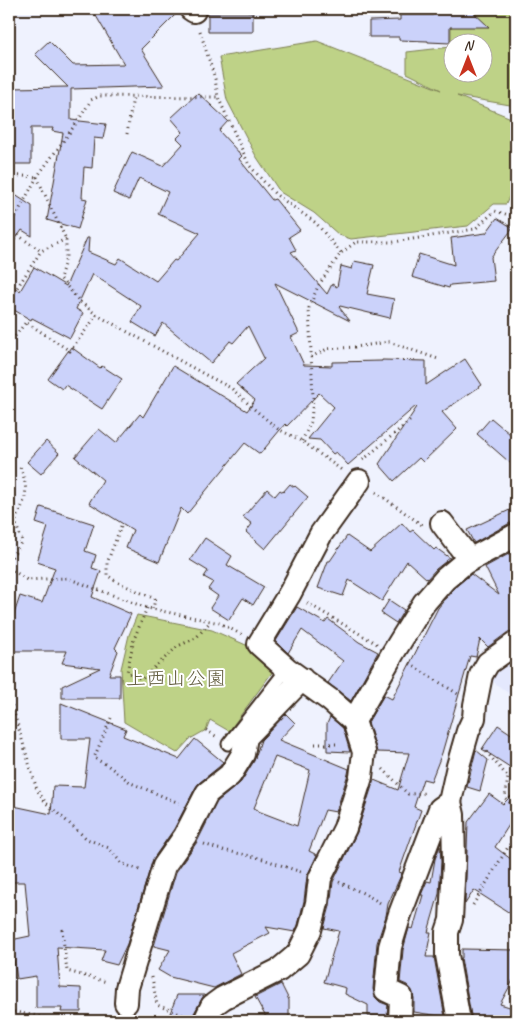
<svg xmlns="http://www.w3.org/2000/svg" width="525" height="1030" font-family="Caveat,'Klee One',sans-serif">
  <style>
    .built { fill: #e4e8fd }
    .green { fill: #bed287; stroke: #7c7e52; fill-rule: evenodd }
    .building { fill: #cbd2fa; stroke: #3b2a1e; fill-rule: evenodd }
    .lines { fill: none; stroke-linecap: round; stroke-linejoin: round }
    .lane-casing { stroke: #3b2a1e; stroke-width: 15 }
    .street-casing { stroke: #3b2a1e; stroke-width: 26 }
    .path { stroke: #3b2a1e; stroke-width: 3; stroke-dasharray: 1 4; stroke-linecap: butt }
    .lane { stroke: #fff; stroke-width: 11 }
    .street { stroke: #fff; stroke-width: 22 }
    .labels { text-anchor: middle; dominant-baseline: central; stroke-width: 4; stroke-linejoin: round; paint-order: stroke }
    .park-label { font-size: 20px; fill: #625c3e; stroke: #fff }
  </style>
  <rect width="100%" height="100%" fill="#eff2fe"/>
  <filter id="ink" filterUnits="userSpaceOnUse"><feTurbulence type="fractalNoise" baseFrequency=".02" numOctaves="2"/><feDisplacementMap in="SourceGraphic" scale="10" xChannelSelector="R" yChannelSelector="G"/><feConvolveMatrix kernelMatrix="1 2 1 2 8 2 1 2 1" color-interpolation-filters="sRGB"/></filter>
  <g filter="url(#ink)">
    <!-- built -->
    <path class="built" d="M516 651V699L488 678Z"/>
    <!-- green -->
    <path class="green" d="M451 9H516V106L457 96 516 120V181L506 204H494L468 226 351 239 339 235 314 213 280 192 256 156 227 100 219 57 317 41 441 90 407 73V52L451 47ZM452 42H482V72H452Z
      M137 615 212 630 255 649 276 667 229 731 210 720 206 730 190 739 177 753 124 722 121 669 129 635Z"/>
    <!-- building -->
    <path class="building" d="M92 9H131L151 14 177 13 141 49 164 86 71 89V120L106 124 103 139 94 138 92 168 84 167 82 198 87 199 78 229 47 220 63 133 52 131 53 128H31V164H11V88L68 87 35 54 49 41 73 65 124 64Z
      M457 9H470L489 27H450V43L428 42V41L399 40V37H369V21L400 20V15H433V11H457Z
      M208 13H253V32H208Z
      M198 93 228 121 219 131 242 156 239 159 272 200 275 199 300 230 289 237 296 250 291 252 327 294 332 284 337 287 341 266 352 269 354 261 374 265 367 294 394 299 390 318 340 306 339 307 350 321 275 283 299 333 291 337 304 365 332 366V362L382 361V360L426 361V385L465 359 482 385 442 412 457 429 423 462 419 458 394 481 379 464 417 407 416 406 348 465 336 452 333 454 320 440 308 439 334 407 319 393 287 426 285 424 260 454 245 443 187 514 181 508 159 562 126 548 133 530 89 503 103 480 75 457 99 429 116 443 140 414 143 417 173 366 247 411 255 400 236 384 264 358 248 326 233 343 230 341 211 363 163 323 155 336 132 322 141 306 92 274 76 309 83 313 70 338 32 318 31 320 9 307V284L20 291 34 267 66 286 87 238H89L88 252 116 264 120 258 156 281 174 260 176 261 200 233 158 214 168 192 139 178 129 200 113 193 132 152 163 166 183 144 177 138 183 132 171 118Z
      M9 191 32 206V236L22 230 9 249Z
      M497 218 513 228 491 257 494 281 450 285 449 288 412 277 419 254 454 265 451 238 486 233Z
      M71 347 100 368 102 366 122 379 102 409 65 385 62 389 48 379Z
      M491 418 516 439V468L477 434Z
      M46 441 59 453 41 474 27 462Z
      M290 484 294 487 295 486 308 497 265 549 246 532 252 524 243 517 267 489 275 496 280 490 283 492Z
      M41 507 94 524 85 551 96 555 92 568 101 571 92 597 131 614 115 648 118 651 109 675H120V698H62V686L100 668 62 663 67 651H9V629L20 596 42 603 55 568 37 562 48 527 36 523Z
      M516 507V522L510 523 474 543 467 530Z
      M402 523 410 532 413 530 434 550 436 548 450 558 436 569 427 579 407 561 382 601 349 580 343 596 318 588 328 561H330L347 536 370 552Z
      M205 538 232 556 227 565 264 587 253 605 243 598 229 620 210 608 218 596 208 589 213 582 204 577 208 571 190 560Z
      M516 550V630L508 632 488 647 480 639 476 657 470 656 442 753 431 781 423 779 414 807 421 810 399 872 402 873 388 904 386 916 377 943 373 989 375 997 380 1002 388 1005 387 1016H368V1005L345 994 346 988 324 982 339 931 324 928 330 906 333 882 357 832 374 780 398 790 409 753 377 752 368 722 384 695 392 699 438 608 454 588 471 574 499 595 485 567Z
      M389 600 404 610 396 623 381 613Z
      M297 607 325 623 328 619 359 642 378 652 351 701 328 683 343 661 302 630 288 653 276 641Z
      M61 703 126 729 123 736 179 759 195 739 223 762 220 766 199 783 196 787 174 829 153 859 127 944 117 965 101 961 105 950 57 947 60 987 81 988V1012H61L62 1008H36V976L17 979 11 940 30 936 25 882H9V805L51 814 53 786 84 787 90 739H61Z
      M286 714 295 723 279 740 349 769 348 774 336 812 325 810 309 851 317 855 307 876 304 901 298 925 295 932 266 927 270 933 231 953 241 974 214 988 170 977 158 970 170 950 154 946 176 872 197 842 217 802 241 782 254 761 261 740ZM275 757 310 770 297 826 258 811V810L254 808Z
      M330 717 343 728 350 752 327 751V724Z
      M498 725 516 737V771L482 749Z
      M476 750 488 760 480 791 467 787Z
      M516 791V814L495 847 516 863V917L474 890 465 904 468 822 489 794 503 804Z
      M440 846 441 862 439 894 428 932H431L426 957H434L445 1017 414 1012V998L412 991 407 985 400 982 403 950 409 928 413 929 423 895H421L427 881 431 882 435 859Z
      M462 949 516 950V975L500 1004 516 1009V1021H472L461 958H462Z
      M281 984 289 1000V1021H268L255 997Z
      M177 995H204L193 1015 192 1021H167Z"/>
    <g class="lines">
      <defs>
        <path id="lane" d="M228 744 287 669"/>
        <path id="street" d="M191 9 194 11
          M442 523 470 560
          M354 721 393 653 424 603 445 579 464 563 516 535
          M126 1003 127 988 164 866 185 836 207 793 230 775 243 754 246 737 302 679
          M205 1021 212 1006 223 998 279 970 298 954 310 930 317 903 320 878 345 828 361 777 364 752 354 721 330 700 287 669 259 644 290 593 321 534 359 481
          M400 1021 401 997 386 990 390 947 400 914 440 809 450 802
          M459 1021 447 955V932L451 920 454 862 453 815 450 802 458 766 468 731 474 718 475 705 481 675 488 663 516 643"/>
      </defs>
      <!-- lane casing -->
      <use href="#lane" class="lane-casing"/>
      <!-- street casing -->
      <use href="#street" class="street-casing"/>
      <!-- path -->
      <path class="path" d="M200 31 215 79 218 97 249 165 275 194 316 223 341 253
        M127 134 133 97
        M9 175 37 177
        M37 177 51 208 66 239V258L60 278 80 302 97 315 204 374 231 388 254 409 278 429 302 441 343 471
        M66 239 41 251 9 229 37 177 80 118 91 100 100 96 218 97
        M9 300 41 251
        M9 344 26 322 70 351 97 315
        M311 357 327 349 355 347 389 342 438 359
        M302 441 311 422 313 398 309 308 318 286 341 253 356 242H394L475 229 495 211 516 217
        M363 460 412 419
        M376 492 422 525
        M121 526 107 563V575L117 582 155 599 153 609
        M9 561 22 541C20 534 16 528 16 521 16 516 20 511 22 506 28 493 26 481 20 467
        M9 568 27 580 67 578 147 608 220 623 242 635
        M307 603 377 644
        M147 608 134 639 127 672 142 679 178 646 196 638 210 622
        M410 664 458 694
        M9 696 37 790 46 803 87 839 109 848 121 863 142 871
        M111 718 94 758 107 765 131 783 179 803
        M206 730 217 737
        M315 744H340
        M483 748 508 777 505 798 516 808
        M383 769 408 794 426 793
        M204 844 218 849 260 858 301 872
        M339 882 365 894 382 904
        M473 905 510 844 516 849
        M62 929 67 971 107 982
        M152 977 157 1005 185 1016
        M516 989 510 999 516 1002
        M9 1011 37 1016 56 1021"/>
      <!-- lane -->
      <use href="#lane" class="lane"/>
      <!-- street -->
      <use href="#street" class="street"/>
    </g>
  </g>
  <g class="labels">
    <!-- park labels -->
    <g class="park-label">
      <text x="176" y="678">上西山公園</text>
    </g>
  </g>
  <!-- margin -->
  <rect width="525" height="1030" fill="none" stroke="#fff" stroke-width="30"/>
  <rect x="15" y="15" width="495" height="1000" fill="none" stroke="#3b2a1e" stroke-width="2" filter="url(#ink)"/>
  <!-- north arrow -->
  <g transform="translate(468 58)"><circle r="24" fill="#ffffff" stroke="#b1aaa5"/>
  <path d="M0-4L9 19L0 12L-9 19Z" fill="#c8321e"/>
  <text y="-8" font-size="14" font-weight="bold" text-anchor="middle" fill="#3b2a1e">N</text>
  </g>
</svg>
